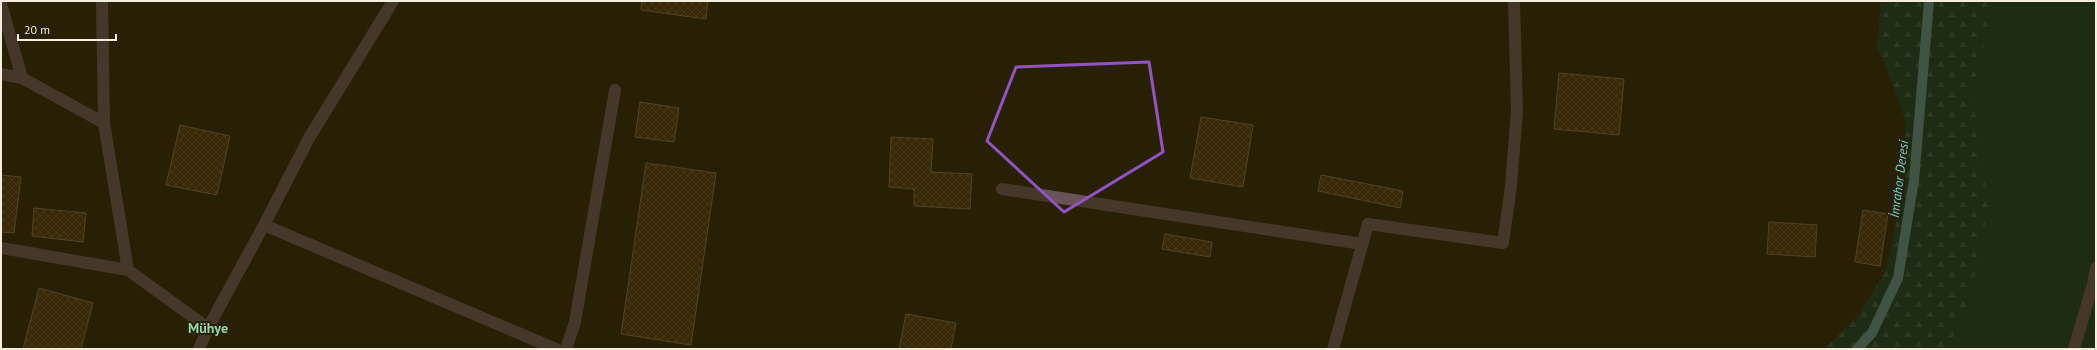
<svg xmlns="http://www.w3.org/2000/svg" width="2097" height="350" font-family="'PT Sans',sans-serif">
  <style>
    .green { fill: #143a29 }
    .forest { fill: url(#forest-firs) }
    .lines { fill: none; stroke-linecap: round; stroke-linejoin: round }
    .stream { stroke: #5f9090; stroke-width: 10 }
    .building { fill: url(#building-cross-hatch); stroke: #806c53 }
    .minor { stroke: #695258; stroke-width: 12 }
    .marked { fill: none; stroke: #9353c5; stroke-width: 3; stroke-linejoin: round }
    .labels { text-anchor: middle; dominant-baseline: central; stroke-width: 4; stroke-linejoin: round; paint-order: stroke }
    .water-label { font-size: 13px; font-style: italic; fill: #6ad5e0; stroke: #282005 }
    .quarter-label { font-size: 14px; font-weight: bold; fill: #93d7a4; stroke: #282005 }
  </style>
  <defs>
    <pattern id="forest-firs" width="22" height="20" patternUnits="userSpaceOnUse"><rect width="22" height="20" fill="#143a29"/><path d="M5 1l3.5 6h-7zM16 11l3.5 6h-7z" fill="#375748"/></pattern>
    <pattern id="building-cross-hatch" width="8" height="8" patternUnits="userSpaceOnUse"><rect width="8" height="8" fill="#513408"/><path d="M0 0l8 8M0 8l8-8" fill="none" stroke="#6a522c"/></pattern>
  </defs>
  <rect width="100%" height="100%" fill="#282005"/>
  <!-- green -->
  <path class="green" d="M1994 1H2096V349H1948L1968 308 1978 144 1972 95Z"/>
  <!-- forest -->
  <path class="forest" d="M1881 1H1994L1972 95 1989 206 1968 308 1948 349H1824L1856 318 1886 271 1905 178V120L1891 79 1877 48Z"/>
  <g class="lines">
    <!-- stream -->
    <path class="stream" d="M1857 349 1872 333 1898 278 1914 180 1929 1"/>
  </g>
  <!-- building -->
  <path class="building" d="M642 1H708L706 19 641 10Z
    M1559 73 1624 79 1619 135 1554 129Z
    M640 102 679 108 674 142 635 137Z
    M1201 117 1253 125 1243 187 1190 178Z
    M180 125 230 136 217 195 166 185Z
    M891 137 933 139 931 172 972 174 970 209 914 206V189L889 187Z
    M646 163 716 173 691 345 621 334Z
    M1 175 21 177 14 233 1 232Z
    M1321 175 1403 191 1400 208 1318 191Z
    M34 208 86 213 83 242 32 236Z
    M1863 210 1888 214 1880 266 1855 262Z
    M1769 222 1817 225 1815 257 1767 254Z
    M1165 234 1212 242 1210 257 1162 249Z
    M39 288 93 303 81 349H23Z
    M906 314 956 323 951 349H899Z"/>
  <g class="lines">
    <!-- minor -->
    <path class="minor" d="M102 1 104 123 128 270
      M1 4 22 78
      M1 74 22 78 104 123
      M1002 189 1362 244
      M264 225 556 349
      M1 248 128 270 208 328
      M199 349 208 328 264 225 309 138 393 1
      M566 349 575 322 615 90
      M1333 349 1368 224 1503 243 1511 186 1517 110 1514 1
      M2074 349 2093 284 2096 268"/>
  </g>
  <!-- marked area -->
  <path d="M0 0H2097V350H0ZM1149 62 1163 152 1064 212 987 141 1016 67Z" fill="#282005" fill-opacity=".55" fill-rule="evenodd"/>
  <path class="marked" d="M1149 62 1163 152 1064 212 987 141 1016 67Z"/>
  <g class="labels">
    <!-- water labels -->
    <g class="water-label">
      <text transform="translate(1899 179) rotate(-83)">İmrahor Deresi</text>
    </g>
    <!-- quarter labels -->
    <g class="quarter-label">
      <text x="208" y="328">Mühye</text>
    </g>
  </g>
  <!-- border -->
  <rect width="2097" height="350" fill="none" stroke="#f3eede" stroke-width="4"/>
  <!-- scale -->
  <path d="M18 34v6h98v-6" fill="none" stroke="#f3eede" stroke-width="2"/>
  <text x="24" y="34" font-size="12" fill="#f3eede" stroke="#282005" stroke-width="3" paint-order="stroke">20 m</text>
</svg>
